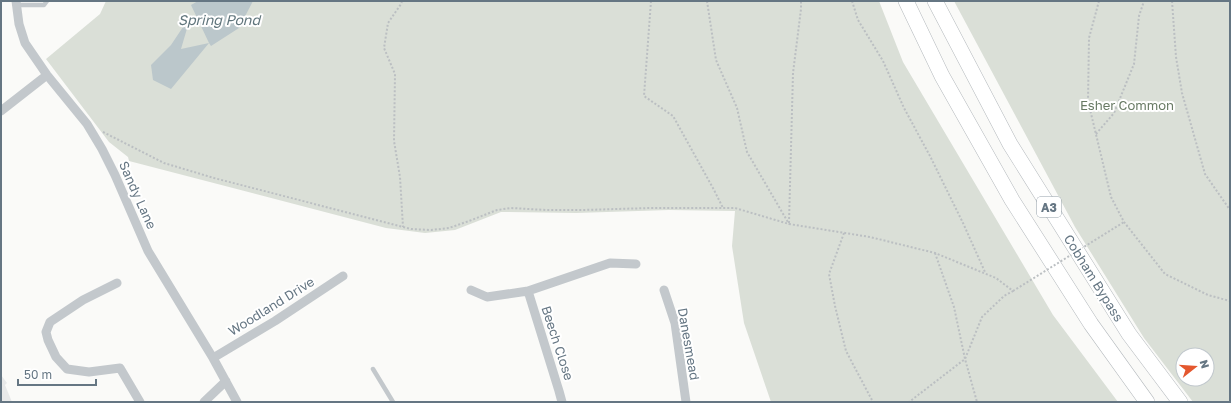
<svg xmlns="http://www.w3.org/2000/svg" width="1231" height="403" font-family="'Golos Text',sans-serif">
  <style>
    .built { fill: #e8e9e9 }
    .green { fill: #dadfd7; fill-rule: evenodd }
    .water { fill: #bbc7cb }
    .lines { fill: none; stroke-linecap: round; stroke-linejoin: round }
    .trunk-casing { stroke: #b4b9bd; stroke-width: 16 }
    .path { stroke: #bbbfc2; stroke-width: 2; stroke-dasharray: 2 2; stroke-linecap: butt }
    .service { stroke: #c3c8cc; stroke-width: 4.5 }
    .minor { stroke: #c3c8cc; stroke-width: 9 }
    .trunk { stroke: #fff; stroke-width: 15 }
    .path-bridge { stroke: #bbbfc2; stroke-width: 2; stroke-dasharray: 2 2; stroke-linecap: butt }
    .labels { text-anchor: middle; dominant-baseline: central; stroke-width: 4; stroke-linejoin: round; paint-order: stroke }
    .shield { fill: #fff; stroke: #939fa8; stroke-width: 1 }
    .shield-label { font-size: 12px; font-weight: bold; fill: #657683 }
    .park-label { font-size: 13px; fill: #687a64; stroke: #fff }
    .street-label { font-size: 13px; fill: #657683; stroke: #fff }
    .water-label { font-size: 14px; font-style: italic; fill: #60757c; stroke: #fff }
  </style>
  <rect width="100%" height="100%" fill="#fafaf8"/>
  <!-- built -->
  <path class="built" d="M1 375 7 383 5 385 12 402H1Z"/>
  <!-- green -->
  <path class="green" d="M106 1H879L903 62 1053 315 1118 402H771L744 323 732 246 735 211 669 210 576 213 501 212 455 230 425 233 386 228 129 161 128 157 109 142 46 59 100 14Z
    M954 1H1230V402H1193L1144 338 1075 227ZM1183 355H1207V379H1183Z"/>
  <!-- water -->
  <path class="water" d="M198 1H253L239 28 211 46 209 43 171 89 153 80 151 65 171 45 191 15 181 49 209 43 191 5Z"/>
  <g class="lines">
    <defs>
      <path id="trunk" d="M906 1 942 76 1012 200 1091 324 1147 402
        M935 1 1010 144 1129 334 1180 402"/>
    </defs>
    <!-- trunk casing -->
    <use href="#trunk" class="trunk-casing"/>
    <!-- path -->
    <path class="path" d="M402 1 401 4 388 23 384 48 395 74 394 141 400 177 403 227
      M651 1 644 96 673 116 714 190 723 208
      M707 1 716 60 737 108 747 152 789 224
      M852 1 858 20 883 61 904 108 930 156 963 223 985 272
      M1099 1 1089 38 1088 101 1111 197 1124 222 1165 274 1208 295 1230 301
      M1172 1 1176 57 1182 93 1205 174 1230 210
      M103 132 164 163 214 178 411 229 431 230 449 228 469 221 497 210 511 208 546 210H583L650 208H735L789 224 870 237 935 253 996 278 1013 291 1004 296 982 317 965 359 909 402
      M1096 134 1114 113 1134 64 1139 16 1144 1
      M789 223 793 73 801 9V1
      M844 233 829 274 835 306 846 351 873 402
      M935 253 954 307 965 359 977 402"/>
    <!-- service -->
    <path class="service" d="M17 5H44L47 1
      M373 369 393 402"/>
    <!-- minor -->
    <path class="minor" d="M16 1 19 24 25 43 47 75 87 124 102 149 115 175 148 251 213 358 237 402
      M1 111 47 75
      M117 283 83 300 50 322 46 332 48 340 56 357 67 369 89 372 120 368 140 402
      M471 290 487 297 528 291 610 263 636 264
      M664 290 675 323 686 402
      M528 291 559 391 562 402
      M213 358 275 321 343 276
      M204 402 226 381"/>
    <!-- trunk -->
    <use href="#trunk" class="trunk"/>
    <!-- path-bridge -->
    <path class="path-bridge" d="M1013 291 1124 222"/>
  </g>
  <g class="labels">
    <!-- shield labels -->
    <rect class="shield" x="1037" y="197" width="24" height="20" rx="3"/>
    <g class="shield-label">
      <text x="1049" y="207">A3</text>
    </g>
    <!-- park labels -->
    <g class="park-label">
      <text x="1127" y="105">Esher Common</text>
    </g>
    <!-- street labels -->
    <g class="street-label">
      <text transform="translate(138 195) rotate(66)">Sandy Lane</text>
      <text transform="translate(1094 278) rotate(58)">Cobham Bypass</text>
      <text transform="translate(271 306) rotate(-32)">Woodland Drive</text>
      <text transform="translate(558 343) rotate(72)">Beech Close</text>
      <text transform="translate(689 344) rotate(80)">Danesmead</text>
    </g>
    <!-- water labels -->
    <g class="water-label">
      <text x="219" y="19">Spring Pond</text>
    </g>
  </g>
  <!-- border -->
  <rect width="1231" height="403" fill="none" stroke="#657683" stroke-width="4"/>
  <!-- north arrow -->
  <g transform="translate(1195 367) rotate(73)"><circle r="19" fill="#ffffff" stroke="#c1c8cd"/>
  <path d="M0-3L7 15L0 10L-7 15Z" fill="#e4572e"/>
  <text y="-6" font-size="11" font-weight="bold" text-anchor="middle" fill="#657683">N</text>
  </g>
  <!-- scale -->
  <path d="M18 379v6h78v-6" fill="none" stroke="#657683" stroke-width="2"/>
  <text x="24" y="379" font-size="12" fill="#657683" stroke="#ffffff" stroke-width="3" paint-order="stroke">50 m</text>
</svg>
